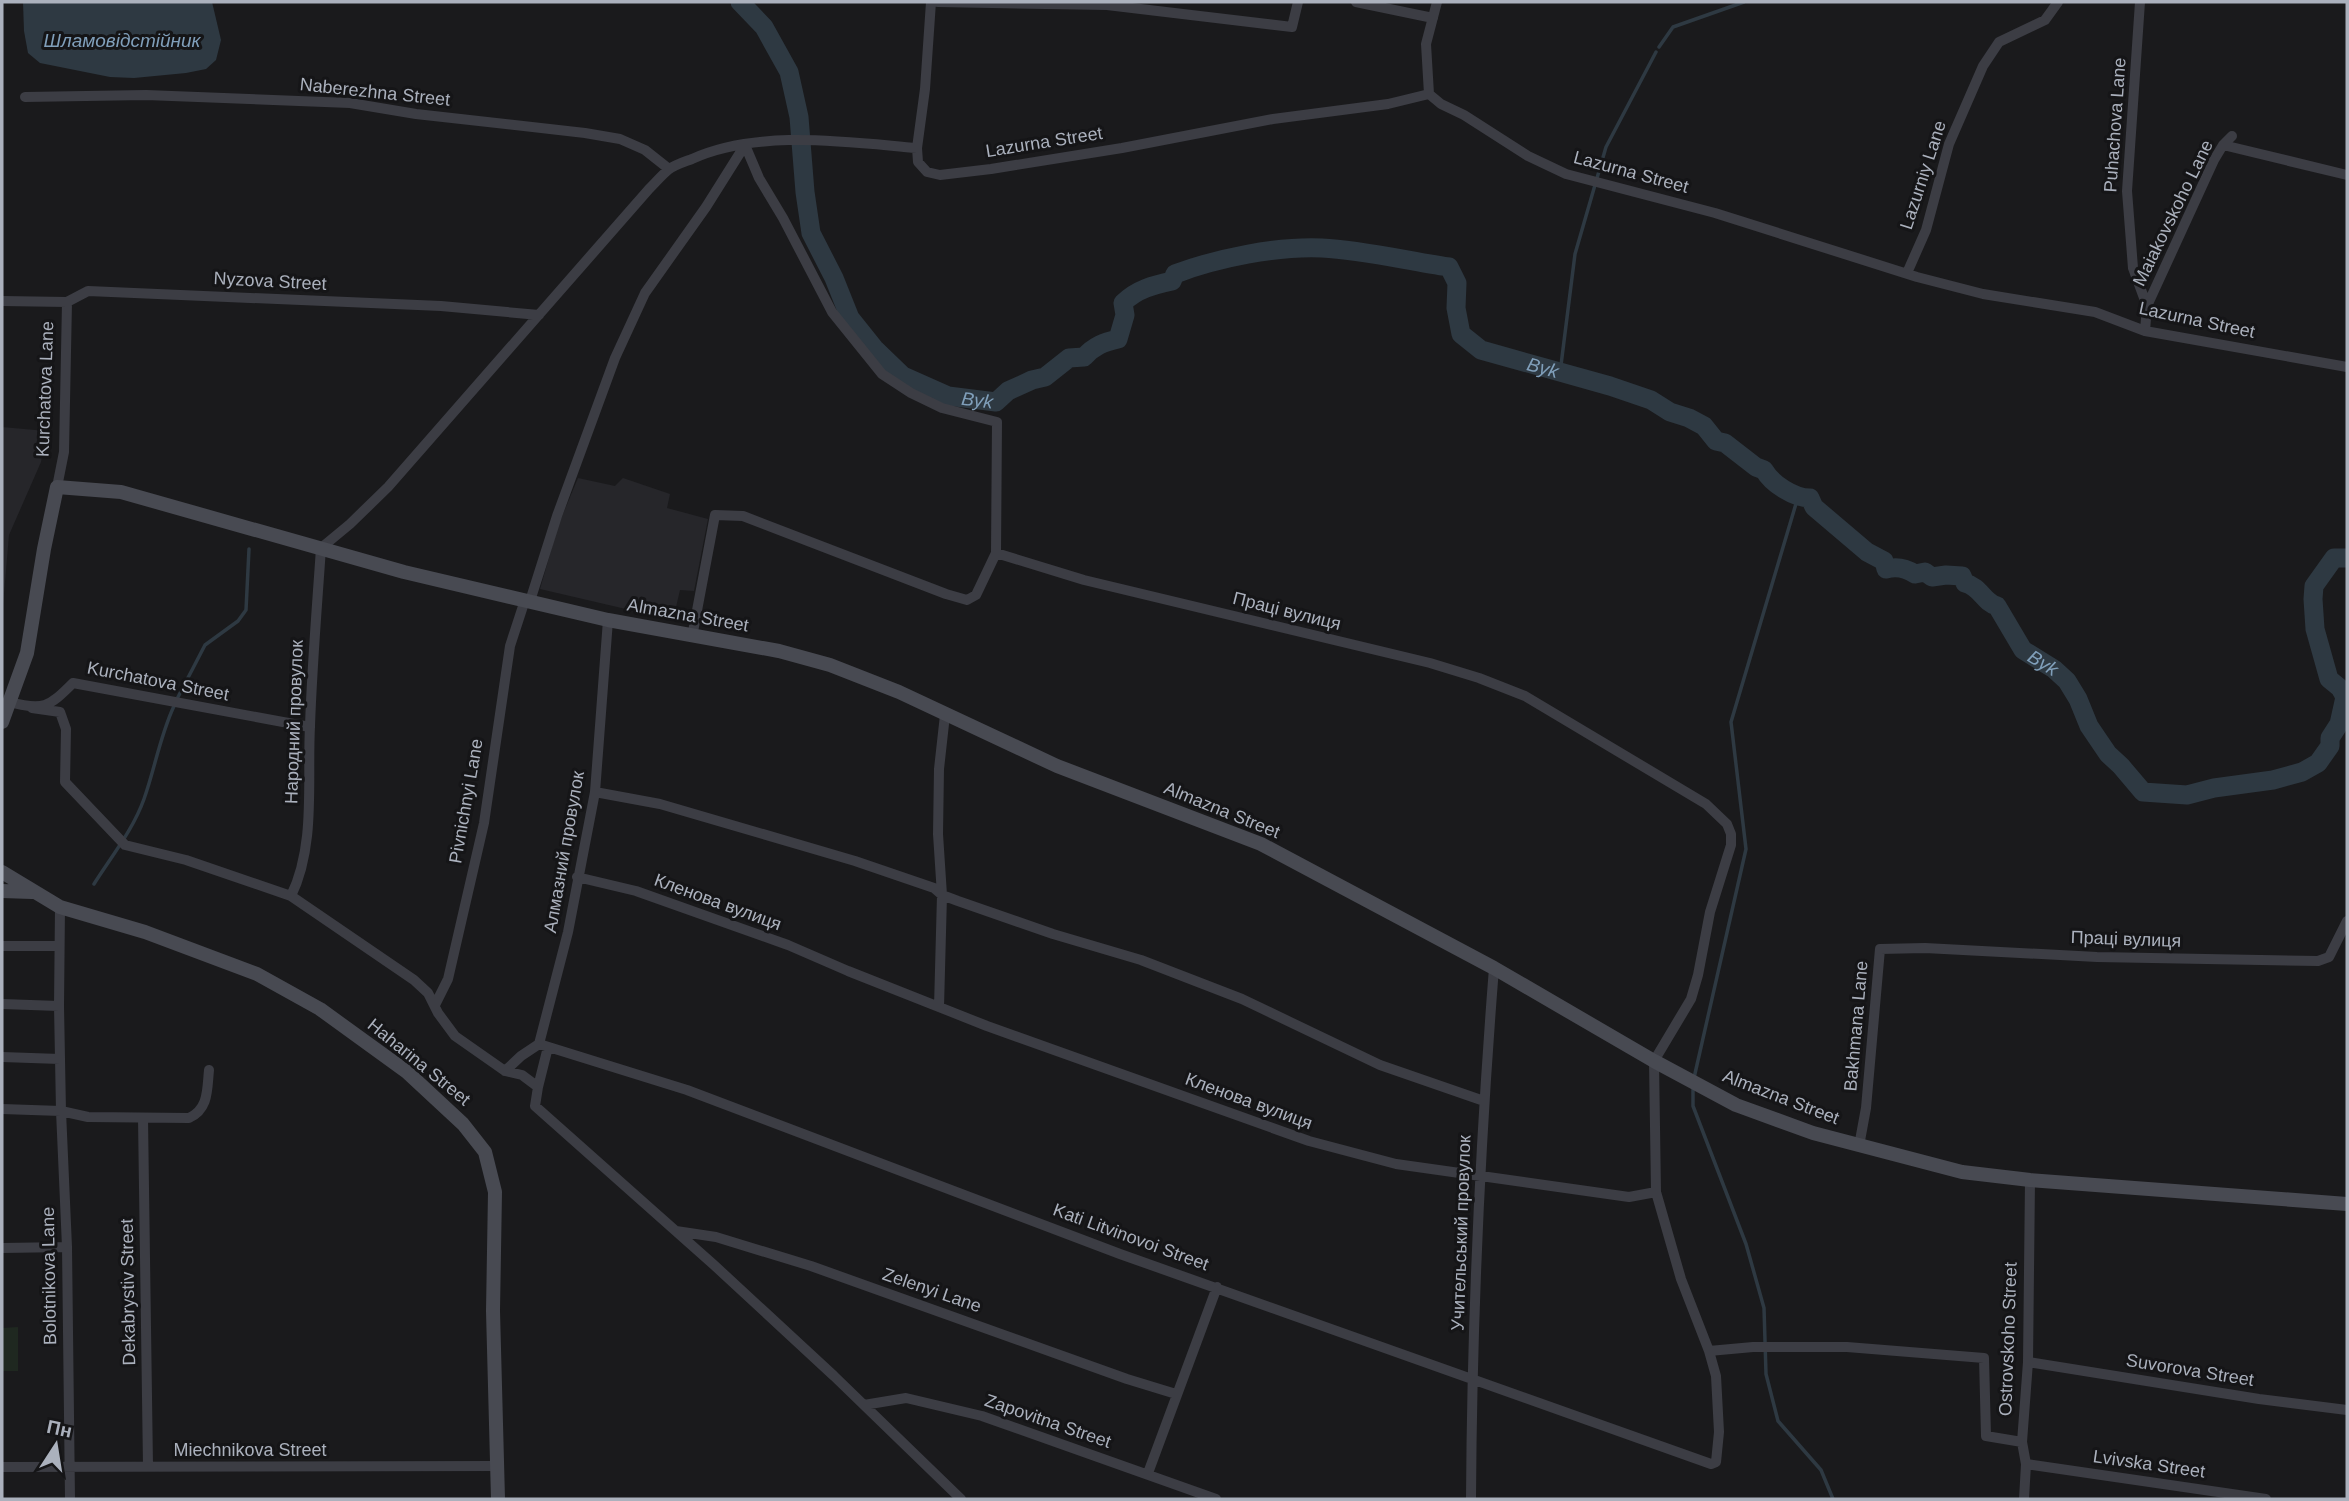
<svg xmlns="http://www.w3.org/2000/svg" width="2349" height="1501" font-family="Helvetica,sans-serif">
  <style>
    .built { fill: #26262a }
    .green { fill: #1f2820 }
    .water { fill: #2e3942 }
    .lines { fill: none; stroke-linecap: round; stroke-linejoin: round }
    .stream { stroke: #2e3942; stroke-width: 3.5 }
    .river { stroke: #2e3942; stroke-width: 19 }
    .street { stroke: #3c3d44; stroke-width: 10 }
    .secondary { stroke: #484a52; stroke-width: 14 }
    .labels { text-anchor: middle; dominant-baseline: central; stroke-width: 6; stroke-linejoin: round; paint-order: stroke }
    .street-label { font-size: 18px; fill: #abb1bd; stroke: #151517 }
    .water-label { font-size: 19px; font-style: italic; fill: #809fba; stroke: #151517 }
  </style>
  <rect width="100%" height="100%" fill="#1a1a1c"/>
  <!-- built -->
  <path class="built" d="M2 427 46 431 41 462 9 535 2 617Z
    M578 478 615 486 623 478 670 494 667 508 708 519 694 591 680 590 673 620 540 589 558 526Z"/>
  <!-- green -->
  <path class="green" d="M18 1327V1371H2V1328Z"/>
  <!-- water -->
  <path class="water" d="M23 2H212L221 40 216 60 206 69 186 73 134 78 110 77 40 63 28 53 24 31Z"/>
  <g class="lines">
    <!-- stream -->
    <path class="stream" d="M1659 47 1673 27 1744 2
      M1560 373 1575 254 1606 147 1656 52
      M178 697 205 645 238 621 246 610 249 549
      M94 884C111 857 133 830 144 799 155 768 160 736 174 706
      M1694 1078 1746 849 1731 722 1798 497
      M1693 1086V1106L1746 1244 1764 1308 1766 1374 1778 1421 1821 1470 1833 1499"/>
    <!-- river -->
    <path class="river" id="s1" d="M740 2 764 27 789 72 799 117 805 192 811 233 834 278 850 318 874 348 903 376 948 396 996 402 1008 391 1032 380 1045 377 1069 358 1084 357C1094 346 1104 342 1118 339L1125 315 1123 303C1137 289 1154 285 1172 281L1175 274C1217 258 1277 246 1322 248 1364 250 1407 261 1449 267L1457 283 1456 308 1461 334 1481 350 1610 386 1651 400 1670 412 1689 418 1704 426 1716 441 1725 443 1756 467 1764 470C1772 484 1794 498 1810 498L1814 507 1867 552 1884 561 1886 569C1897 566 1906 568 1915 574L1925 572 1932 577 1946 575 1962 576 1965 583C1981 587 1983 602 1997 606L2023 650 2054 669 2067 681 2078 699 2089 726 2108 754 2121 766 2143 792 2187 795 2214 788 2273 780 2302 772 2318 763 2330 746V738L2339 724 2345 697 2340 688 2329 679 2315 629 2313 599 2314 586 2334 558H2347"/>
    <!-- street -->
    <path class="street" d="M931 2 925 89 917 148 918 162 927 172 940 175 991 169 1122 148 1273 119 1388 104 1429 94 1441 104 1464 115 1528 156 1566 174 1715 213 1917 277 1983 294 2095 312 2145 331 2347 367
      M938 2 1107 5 1292 27 1298 2
      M1356 2 1433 18
      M2140 2 2127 191 2133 268 2147 306 2145 331
      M1429 94 1426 44 1437 2
      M25 97 146 95 350 103 416 114 585 133 620 139 645 150 669 169
      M745 145 759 178 783 218 832 312 882 374 911 393 942 408 997 422 996 553
      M2223 145 2347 175
      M1907 273 1926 230 1949 144 1983 66 1999 42 2045 20 2058 2
      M2 301 67 302 88 291 441 306 539 315
      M2147 306 2214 160 2223 145 2232 136
      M57 487 64 452 67 302
      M530 601 557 516 615 358 645 293 706 207 745 145
      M692 637 715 515 743 516 946 594 967 600 976 595 996 553 1084 580 1430 663 1479 678 1525 696 1706 804 1727 824 1731 834V845L1710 912 1698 975 1691 999 1654 1061 1656 1192
      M10 702C43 711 49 707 73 683L310 727
      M32 708 60 712 66 729 65 782 125 845 186 860 291 896 414 980 428 993 438 1013 455 1036 505 1071 522 1075 538 1087 535 1106 714 1265 834 1376 961 1499
      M595 792 660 804 855 861 934 888 942 895 958 901 1053 934 1141 960 1242 999 1380 1065 1484 1101
      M291 896C316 845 307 781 310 726 312 666 317 607 321 548L350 524 388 487 649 189C655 183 661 176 668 170 674 165 684 162 692 159 758 129 846 142 917 148
      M60 907 59 1006 61 1111 88 1117 189 1118C209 1109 207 1089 209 1070
      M2 946H59
      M2 1004 59 1006
      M435 1005 448 979 484 823 510 646 525 600
      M939 1007 942 895 938 834 939 769 945 715
      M539 1044 687 1090 1120 1254 1711 1464 1716 1462 1719 1432 1716 1376 1709 1351 1681 1279 1656 1192 1629 1197 1396 1164 1309 1141 987 1026 848 971 788 945 636 891 577 877
      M2 1057 60 1059
      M505 1071 521 1056 539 1044 568 932 595 792 608 620
      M538 1087 548 1047
      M2 1109 61 1111 67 1247 70 1499
      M143 1118 148 1466
      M1859 1146 1866 1108 1880 949 1925 948 2097 957 2318 961 2329 957 2347 921
      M676 1231 716 1237 811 1266 1127 1379 1176 1394
      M2 1248 67 1247
      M1709 1351 1753 1347H1847L1984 1358 1986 1436 2022 1442
      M2028 1362 2259 1399 2347 1410
      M864 1405 906 1398 982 1416 1216 1499
      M2026 1464 2266 1499
      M2 1467 497 1466
      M1148 1473 1217 1287
      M1471 1499C1472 1322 1480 1145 1494 968
      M2024 1499 2026 1464 2022 1442 2028 1362 2030 1180"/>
    <!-- secondary -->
    <path class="secondary" d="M2 722 27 653 44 549 57 487 121 492 404 572 608 620 779 651 830 665 899 692 1057 766 1261 844 1494 968 1654 1061 1736 1105 1813 1133 1962 1172 2030 1180 2347 1204
      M2 872 60 907 145 932 257 974 320 1009 407 1072 463 1124 485 1152 495 1192 493 1311 498 1499
      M2 891 32 892"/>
  </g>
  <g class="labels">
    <!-- street labels -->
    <g class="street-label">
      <text transform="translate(375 92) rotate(6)">Naberezhna Street</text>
      <text transform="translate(2115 125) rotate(-86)">Puhachova Lane</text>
      <text transform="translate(1044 142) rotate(-9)">Lazurna Street</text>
      <text transform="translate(1631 172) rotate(15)">Lazurna Street</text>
      <text transform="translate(1923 175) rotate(-72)">Lazurniy Lane</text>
      <text transform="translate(2173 213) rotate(-64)">Maiakovskoho Lane</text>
      <text transform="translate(270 281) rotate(3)">Nyzova Street</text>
      <text transform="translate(2197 320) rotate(12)">Lazurna Street</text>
      <text transform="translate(45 389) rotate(-88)">Kurchatova Lane</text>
      <text transform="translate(1287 611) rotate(14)">Праці вулиця</text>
      <text transform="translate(688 615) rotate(10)">Almazna Street</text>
      <text transform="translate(158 681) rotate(11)">Kurchatova Street</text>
      <text transform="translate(294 722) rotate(-88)">Народний провулок</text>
      <text transform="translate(466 801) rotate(-80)">Pivnichnyi Lane</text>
      <text transform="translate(1222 810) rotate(22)">Almazna Street</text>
      <text transform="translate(564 852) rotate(-80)">Алмазний провулок</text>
      <text transform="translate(718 902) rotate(20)">Кленова вулиця</text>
      <text transform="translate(2126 939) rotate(2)">Праці вулиця</text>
      <text transform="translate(1856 1026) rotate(-85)">Bakhmana Lane</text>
      <text transform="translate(419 1062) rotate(39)">Haharina Street</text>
      <text transform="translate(1781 1097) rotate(21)">Almazna Street</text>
      <text transform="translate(1249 1101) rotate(20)">Кленова вулиця</text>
      <text transform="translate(1461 1233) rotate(-88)">Учительський провулок</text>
      <text transform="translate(1131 1237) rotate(20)">Kati Litvinovoi Street</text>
      <text transform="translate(49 1276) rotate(-91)">Bolotnikova Lane</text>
      <text transform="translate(932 1290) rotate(19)">Zelenyi Lane</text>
      <text transform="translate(128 1292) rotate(-91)">Dekabrystiv Street</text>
      <text transform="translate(2008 1339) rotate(-88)">Ostrovskoho Street</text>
      <text transform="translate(2190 1370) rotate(9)">Suvorova Street</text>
      <text transform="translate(1048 1421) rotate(19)">Zapovitna Street</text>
      <text x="250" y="1450">Miechnikova Street</text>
      <text transform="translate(2149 1464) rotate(8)">Lvivska Street</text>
    </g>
    <!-- water labels -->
    <g class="water-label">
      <text x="122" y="40">Шламовідстійник</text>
      <text stroke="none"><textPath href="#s1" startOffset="1197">Byk</textPath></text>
      <text stroke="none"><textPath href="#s1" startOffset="500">Byk</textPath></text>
      <text stroke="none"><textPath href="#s1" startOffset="1810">Byk</textPath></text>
    </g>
  </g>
  <!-- border -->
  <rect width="2349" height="1501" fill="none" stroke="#abb1bd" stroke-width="7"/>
  <!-- north arrow -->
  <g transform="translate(56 1445) rotate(12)" stroke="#151517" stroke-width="5" paint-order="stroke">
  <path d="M0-5L12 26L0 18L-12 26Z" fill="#abb1bd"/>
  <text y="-10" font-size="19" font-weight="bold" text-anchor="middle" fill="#abb1bd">Пн</text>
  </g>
</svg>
